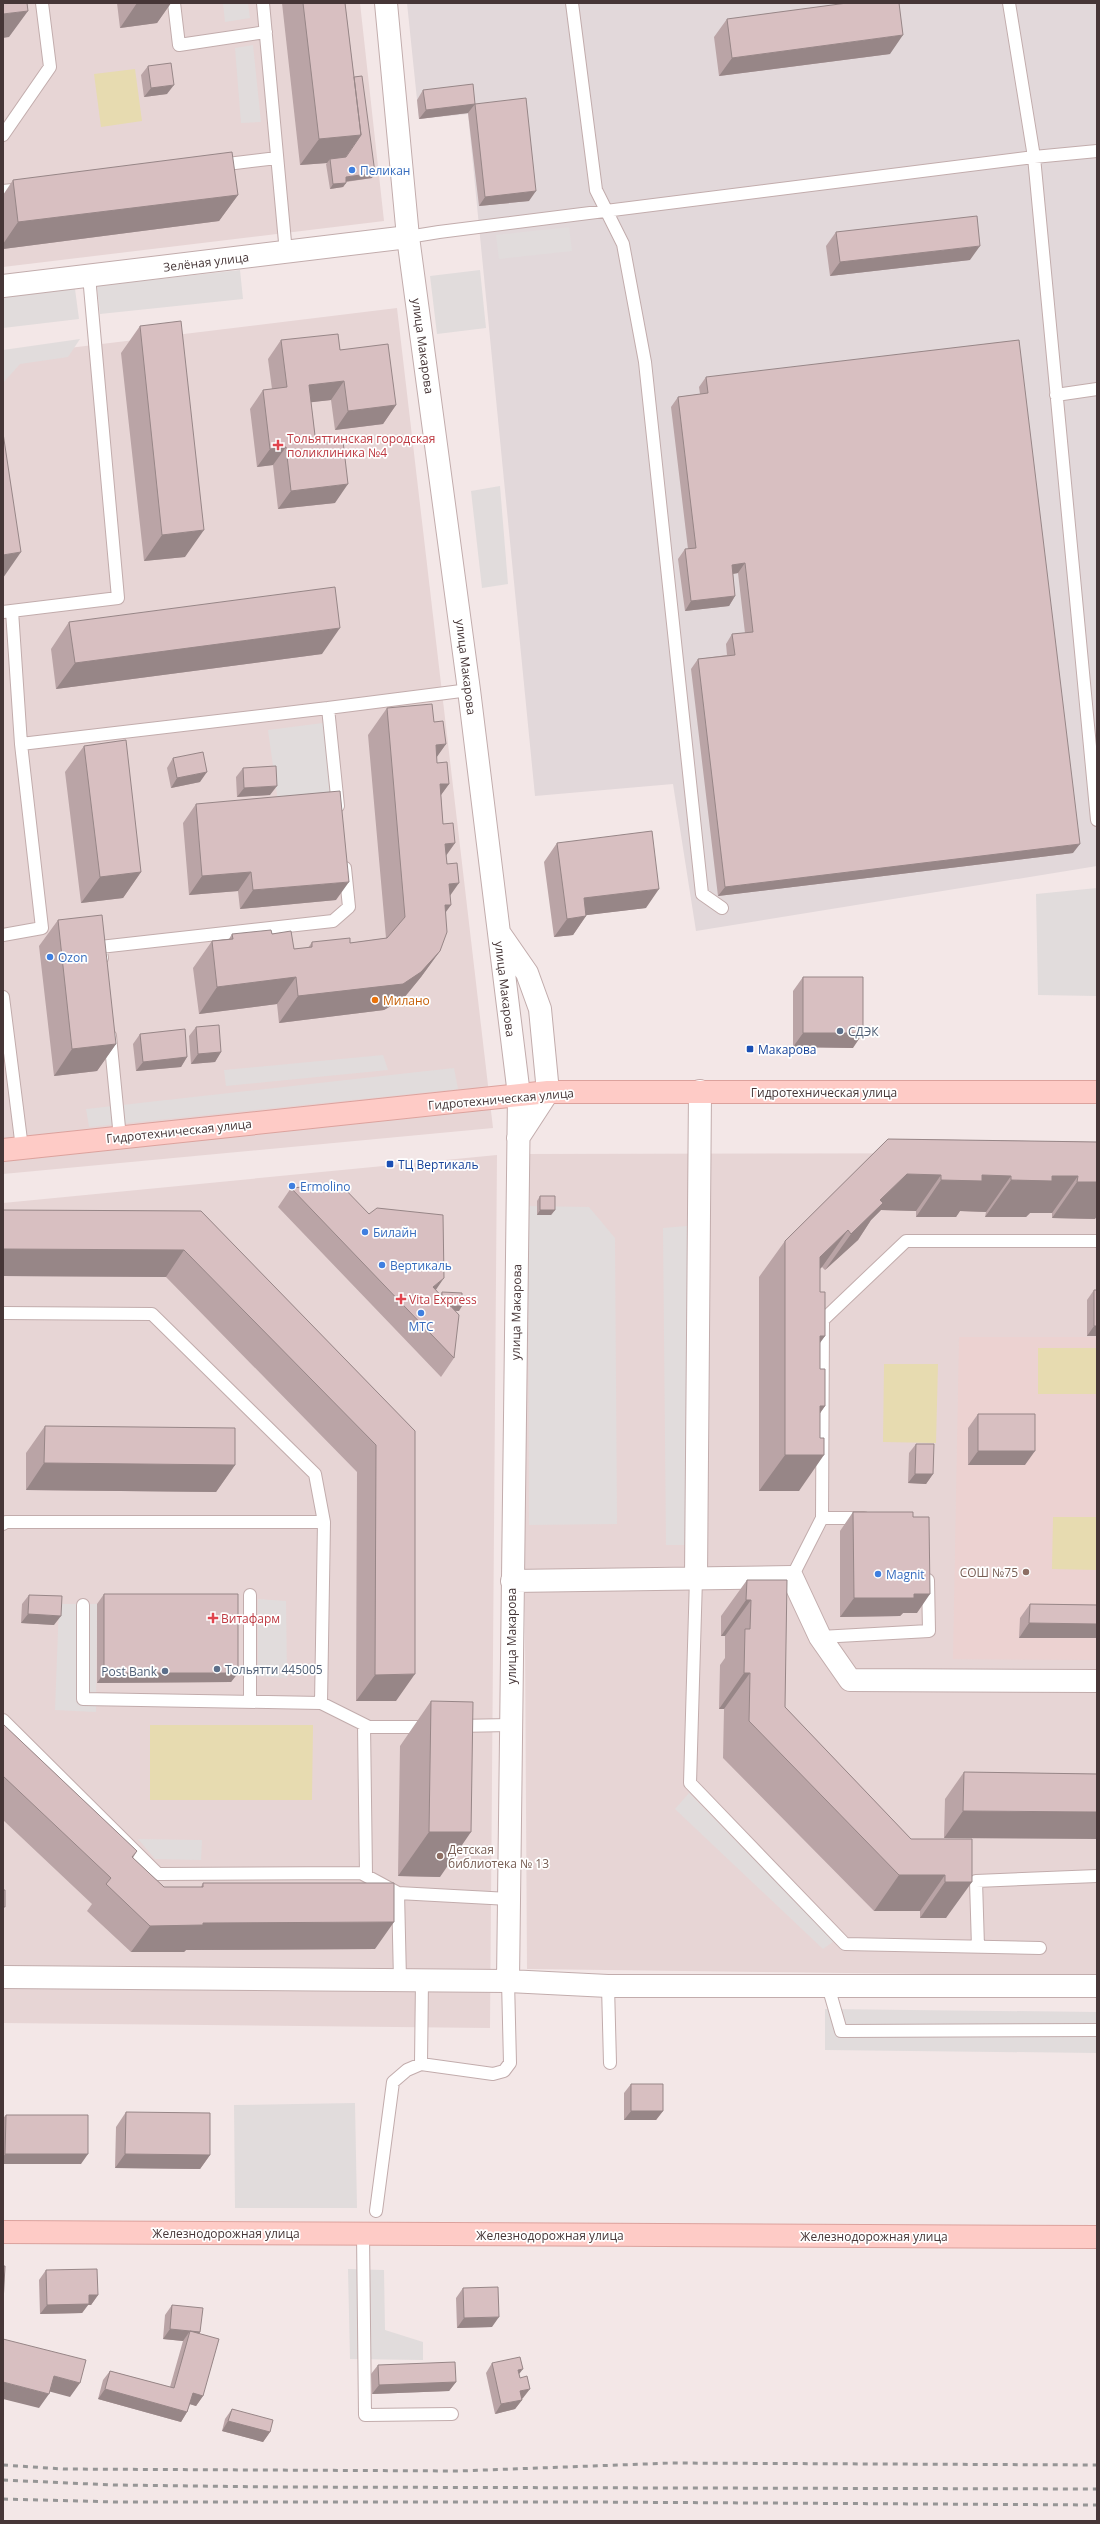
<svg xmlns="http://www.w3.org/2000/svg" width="1100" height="2524" font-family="'Open Sans',sans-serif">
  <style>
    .residential { fill: #e7d5d5 }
    .industrial { fill: #e2d8da }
    .education { fill: #ecd2d1 }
    .green { fill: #e7dbb0 }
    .parking { fill: #e1dcdc }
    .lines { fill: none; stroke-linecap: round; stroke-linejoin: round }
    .service-casing { stroke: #c2acac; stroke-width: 14 }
    .minor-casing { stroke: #c2acac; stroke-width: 24 }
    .tertiary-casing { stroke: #c2acac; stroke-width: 24 }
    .secondary-casing { stroke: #dca29d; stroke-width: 24 }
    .service { stroke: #fff; stroke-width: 12 }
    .minor { stroke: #fff; stroke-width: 22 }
    .tertiary { stroke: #fff; stroke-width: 22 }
    .secondary { stroke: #fecbc6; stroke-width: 22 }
    .rail { stroke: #969696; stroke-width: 3; stroke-dasharray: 5 5; stroke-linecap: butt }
    .wall { fill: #baa4a6 }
    .shaded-wall { fill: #978687 }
    .building { fill: #d8bfc1; stroke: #978687 }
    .shop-dot { fill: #3f7fe0; stroke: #fff; stroke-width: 1.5 }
    .health-dot { fill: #e0444e; stroke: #fff; stroke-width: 1.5 }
    .food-dot { fill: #e8710a; stroke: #fff; stroke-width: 1.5 }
    .service-dot { fill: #5c6f8a; stroke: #fff; stroke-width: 1.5 }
    .transit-dot { fill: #1a4fb4; stroke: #fff; stroke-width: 1.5 }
    .education-dot { fill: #8d6e63; stroke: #fff; stroke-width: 1.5 }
    .labels { text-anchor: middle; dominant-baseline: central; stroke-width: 3.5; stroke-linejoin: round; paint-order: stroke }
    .shop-label { font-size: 12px; fill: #366cbe; stroke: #fff; text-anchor: start }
    .street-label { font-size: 12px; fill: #463637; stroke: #fff }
    .health-label { font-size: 12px; fill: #be3a42; stroke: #fff; text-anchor: start }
    .food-label { font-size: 12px; fill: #c56008; stroke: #fff; text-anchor: start }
    .service-label { font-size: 12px; fill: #4e5e75; stroke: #fff; text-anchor: start }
    .transit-label { font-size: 12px; fill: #164399; stroke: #fff; text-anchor: start }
    .education-label { font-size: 12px; fill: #785e54; stroke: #fff; text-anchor: end }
  </style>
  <rect width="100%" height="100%" fill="#f3e7e7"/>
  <!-- residential -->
  <path class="residential" d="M3 3H360L384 221 3 267Z
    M397 308 493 1128 3 1174V356Z
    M1097 1153V1976L527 1969 522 1154Z
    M497 1155 490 2028 3 2023V1203Z"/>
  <!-- industrial -->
  <path class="industrial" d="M407 3H1097V866L696 931 673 784 535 796 468 114 419 119Z"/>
  <!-- education -->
  <path class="education" d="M959 1337H1097V1660L953 1659Z"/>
  <!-- green -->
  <path class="green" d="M135 69 142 121 101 127 94 74Z
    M1038 1348H1097V1394H1038Z
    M884 1364H938L936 1443 883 1442Z
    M1053 1517H1097V1570L1052 1569Z
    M150 1725H313L312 1800H150Z"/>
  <!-- parking -->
  <path class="parking" d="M223 3H248L250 18 225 22Z
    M253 45 261 122 241 123 235 48Z
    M569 227 572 251 499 259 496 235Z
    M240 270 243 299 100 314 97 286Z
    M480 270 486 328 437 334 430 276Z
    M75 289 79 319 3 328V297Z
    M80 339 68 357 20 364 3 383V350Z
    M500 486 508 584 482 588 471 491Z
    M323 723 332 804 279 809 268 730Z
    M1097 888V996L1038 995 1036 894Z
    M383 1055 388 1070 226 1086 224 1070Z
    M454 1068 458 1089 89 1127 86 1109Z
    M528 1206 589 1207 615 1238 617 1524 529 1525Z
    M687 1226V1545H666L663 1228Z
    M258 1599 286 1601 287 1678 258 1676Z
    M59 1604H97L96 1712 55 1710Z
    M689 1793 834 1941 823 1949 675 1809Z
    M138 1839 202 1840 201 1860 155 1859Z
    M825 2009 1097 2012V2053L825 2050Z
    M355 2103 357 2208H235L234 2105Z
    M348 2269 384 2270 385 2330 423 2342V2360L350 2359Z"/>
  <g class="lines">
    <defs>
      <path id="service" d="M174 3 179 45 266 32
        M263 3 286 253
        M572 3 596 190 623 244 645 362 702 894 722 908
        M1009 3 1034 157 1097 820
        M3 135 50 67 42 3
        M219 165 277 158
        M3 191 22 189
        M408 237 439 232 1034 157 1097 151
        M1056 395 1097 389
        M12 611 21 744
        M3 612 118 598 89 276
        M338 806 328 708 469 690
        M3 935 42 928 21 744 328 708
        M102 958 100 947 333 921 349 907 345 868
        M3 997 22 1148
        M110 1036 120 1138
        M3 1313 152 1314 315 1474 324 1522 321 1703
        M822 1518H864
        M3 1524 6 1522H324
        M792 1577 822 1518 823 1320 906 1241H1097
        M696 1578 690 1783 845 1944 1040 1948
        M250 1595V1702
        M83 1605V1699L321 1703 369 1727H429
        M820 1637 929 1631 928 1580
        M3 1720 158 1874 361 1873 398 1893
        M364 1725 366 1875
        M457 1726 510 1725
        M978 1947 976 1881 1097 1876
        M400 1980 398 1893 509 1899
        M608 1986 610 2063
        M828 1986 841 2031 1097 2030
        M421 2064 422 1980
        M376 2211 393 2082 407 2070 421 2064 493 2074 504 2071 510 2063 508 1981
        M363 2234 365 2415 452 2414"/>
      <path id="minor" d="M3 286 408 237
        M518 1138 548 1092
        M696 1578 700 1091
        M512 1581 792 1577 820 1637 850 1680 1097 1681
        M3 1977 508 1981 608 1986H1097
        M508 1981 519 1095"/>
      <path id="tertiary" d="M386 3 408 237 469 690 519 1095
        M500 934 527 973 540 1009 548 1092"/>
      <path id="secondary" d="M3 1150 548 1092H1097
        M3 2232 1097 2237"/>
    </defs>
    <!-- service casing -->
    <use href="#service" class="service-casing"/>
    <!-- minor casing -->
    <use href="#minor" class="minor-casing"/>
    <!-- tertiary casing -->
    <use href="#tertiary" class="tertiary-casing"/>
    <!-- secondary casing -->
    <use href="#secondary" class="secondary-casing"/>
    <!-- service -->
    <use href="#service" class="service"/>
    <!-- minor -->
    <use href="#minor" class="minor"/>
    <!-- tertiary -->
    <use href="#tertiary" class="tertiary"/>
    <!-- secondary -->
    <use href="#secondary" class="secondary"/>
    <!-- rail -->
    <path class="rail" d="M3 2465 63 2469 459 2471 671 2463 1097 2465
      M3 2480 113 2485 279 2487 1097 2489
      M3 2499 117 2502H588L1097 2505"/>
  </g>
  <!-- wall -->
  <path class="wall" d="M117 3H171L157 23 120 28Z
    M282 3H345L354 77 372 178 346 182V183L343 187 330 189 326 164 327 163 300 165Z
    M727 19 890 54 719 76 714 37Z
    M148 66 167 94 144 97 141 75Z
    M423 90 475 104 529 201 479 206 468 113 419 119 417 100Z
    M13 180 238 195 219 221 3 249V195Z
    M836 232 970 260 830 276 826 246Z
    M140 326 185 557 144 561 121 353Z
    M281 340 340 350 396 405 383 424 335 430 331 400 311 402 316 444 335 503 278 509 273 465 257 467 250 409 263 390 272 389 268 359Z
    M706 377 1073 853 718 896 691 669 698 659 727 655 726 644 732 634 745 633 738 573 733 574 735 596 729 606 685 611 678 559 685 549H688L671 407 678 397 700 394 699 387Z
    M69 622 322 654 56 689 51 649Z
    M387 708 434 722 446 744 437 756V763L449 784 441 795 443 824 455 843 446 856 450 895 446 912 440 951 421 977 403 999 384 1010 279 1023 277 1004 199 1014 193 968 212 941 229 939 232 934H272L294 949 308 948 312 942 350 943 386 938 368 735Z
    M84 746 141 872 123 898 81 903 65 772Z
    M173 758 200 782 171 788 167 768Z
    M243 768 270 795 237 797 236 777Z
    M196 804 336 900 240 909 238 891 189 895 183 823Z
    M557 843 646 908 586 915V916L573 935 554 937 544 862Z
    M58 920 116 1044 97 1071 54 1076 39 946Z
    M803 977 853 1048 793 1047V991Z
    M196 1027 221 1052 215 1062 191 1064 189 1036Z
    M140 1034 187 1057 181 1067 136 1071 133 1044Z
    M888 1139 1097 1142 1095 1219 1052 1218V1213H1030L1026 1217H985L986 1212 960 1211 956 1217H916V1211L881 1210 871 1220 858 1240 825 1270 822 1267 820 1268V1292L825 1336 820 1342V1369L825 1406 820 1413 799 1491H759V1277L785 1241Z
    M291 1188 436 1290 440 1295 442 1292 459 1311 454 1310V1358L441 1377 278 1207Z
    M540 1196 555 1210 551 1215H537V1201Z
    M3 1210 201 1211 415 1431 396 1701H356L357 1472 166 1277 3 1276Z
    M1094 1290H1097V1336H1087V1300Z
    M978 1414 1025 1465H968V1428Z
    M45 1426 235 1465 216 1492 26 1490V1453Z
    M916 1444 933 1474 926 1484 908 1483 909 1453Z
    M853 1512 913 1517 917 1613H903L900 1616 840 1617V1531Z
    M747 1580 785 1707 911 1839H972L946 1918H920V1911H874L723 1758 724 1709H719L720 1665 725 1658V1636H721V1616Z
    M104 1594 238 1673 231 1682 97 1683V1604Z
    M29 1595 54 1625 21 1623 22 1604Z
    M1030 1604 1097 1605V1638H1019L1020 1618Z
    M431 1701 440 1877 398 1876 400 1746Z
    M3 1724 137 1851 133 1858 164 1887H201L203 1883 375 1949 186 1950 184 1952H131L87 1911 92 1904 3 1820Z
    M964 1772 1097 1774 944 1838 945 1799Z
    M631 2084 663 2111 656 2120H624V2093Z
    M126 2112 210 2155 200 2169 115 2168 116 2127Z
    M6 2115 81 2164H3V2118Z
    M46 2270 98 2295 91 2305H88L82 2313 40 2314 39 2280Z
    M463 2288 492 2327 457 2328 456 2298Z
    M172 2305 200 2332 199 2334 203 2396 196 2406 190 2404 187 2412 181 2422 98 2399 103 2380 110 2371 170 2387 183 2341 163 2339 165 2315Z
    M492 2363 519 2374 523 2398 522 2399V2400L515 2409 495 2414 486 2373Z
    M378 2365 456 2382 449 2391 372 2394 371 2374Z
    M232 2409 270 2432 263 2442 222 2431 225 2419Z"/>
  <!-- shaded-wall -->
  <path class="shaded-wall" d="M137 3H171L157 23 120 28Z
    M28 11 9 37 3 38V14Z
    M903 35 890 54 719 76 732 58Z
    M174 85 167 94 144 97 151 88Z
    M475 104 468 113 419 119 426 110Z
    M361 135 342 162 330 159 327 163 300 165 319 139Z
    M375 173 372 178 342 182 346 177Z
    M346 183 343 187 330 189 333 184Z
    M536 191 529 201 479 206 485 197Z
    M238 195 219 221 3 249V244L18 222Z
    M980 246 970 260 830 276 840 262Z
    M344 381 331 400 296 404 309 385Z
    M396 405 383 424 335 430 348 411Z
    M286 447 273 465 257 467 270 449Z
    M348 484 335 503 278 509 291 491Z
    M204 530 185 557 144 561 162 535Z
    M21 552 3 578V555Z
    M745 563 738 573 725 575 732 565Z
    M735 596 729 606 685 611 691 601Z
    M340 628 322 654 56 689 75 663Z
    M446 744 427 771 436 745Z
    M207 772 200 782 171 788 177 778Z
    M440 784H449L430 810Z
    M277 786 270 795 237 797 244 788Z
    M455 843 436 869 445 844Z
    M1080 844 1073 853 718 896 725 887Z
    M141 872 123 898 81 903 100 877Z
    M251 872 238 891 189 895 202 876Z
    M349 882 336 900 240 909 253 890Z
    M459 883 440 910 449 884Z
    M659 889 646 908 571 917 584 898Z
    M445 905H451L432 931Z
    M586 916 573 935 554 937 567 919Z
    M440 951 421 977 403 999 384 1010 279 1023 298 996Z
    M296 977 277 1004 199 1014 217 987Z
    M803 1033H863L853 1048 793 1047Z
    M116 1044 97 1071 54 1076 72 1049Z
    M221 1052 215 1062 191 1064 198 1054Z
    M187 1057 181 1067 136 1071 143 1062Z
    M907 1174 941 1175 916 1211 881 1210 871 1220 858 1240 825 1270 851 1234 880 1200Z
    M982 1175 1011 1176 986 1212 960 1211 956 1217H916L941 1180Z
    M1052 1176H1078L1052 1213H1030L1026 1217H985L1011 1180Z
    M1077 1182H1097V1216L1095 1219 1052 1218Z
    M540 1210H555L551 1215H537Z
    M848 1230 822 1267 795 1293 820 1257Z
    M3 1249 184 1250 166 1277 3 1276Z
    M444 1278 431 1297 433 1287Z
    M442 1305 462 1306 459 1311 438 1310Z
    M1094 1326H1097V1336H1087Z
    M820 1336H825L799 1372Z
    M820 1406H825L800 1442Z
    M978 1451H1035L1025 1465H968Z
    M785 1455H824L799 1491H759Z
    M44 1463 235 1465 216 1492 26 1490Z
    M915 1474H933L926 1484 908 1483Z
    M914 1594H930L917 1613H903L900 1616 840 1617 854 1598Z
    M746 1600H751L725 1636H721Z
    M28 1614 61 1616 54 1625 21 1623Z
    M1029 1623 1097 1624V1638H1019Z
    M104 1673H238L231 1682 97 1683Z
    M744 1673H750L724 1709H719Z
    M415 1674 396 1701H356L375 1675Z
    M963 1811 1097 1812V1839L944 1838Z
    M429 1832H471L440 1877 398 1876Z
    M899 1875H945L920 1911H874Z
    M945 1882H972L946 1918H920Z
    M394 1922 375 1949 186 1950 184 1952H131L150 1926 203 1923Z
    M631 2111H663L656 2120H624Z
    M5 2154H88L81 2164H3V2157Z
    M125 2154 210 2155 200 2169 115 2168Z
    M89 2295H98L91 2305H88L82 2313 40 2314 47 2305Z
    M499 2317 492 2327 457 2328 464 2318Z
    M170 2329 200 2332 194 2342 190 2331 183 2341 163 2339Z
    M523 2369 516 2378 518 2370Z
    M54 2376 80 2383 70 2397 44 2390Z
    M3 2382 49 2394 39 2408 3 2399Z
    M456 2382 449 2391 372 2394 379 2385Z
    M105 2389 187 2412 181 2422 98 2399Z
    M530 2389 523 2398 513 2400 520 2391Z
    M193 2393 203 2396 196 2406 186 2403Z
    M522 2400 515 2409 495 2414 501 2404Z
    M228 2421 270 2432 263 2442 222 2431Z"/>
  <!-- building -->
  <path class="building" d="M3 3H27L28 11 3 14Z
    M303 3H345L361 135 319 139Z
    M847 3H899L903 35 732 58 727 19Z
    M171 63 174 85 151 88 148 66Z
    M362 76 375 173 346 177V183L333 184 330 159 346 157 361 135 354 77Z
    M473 84 475 104 426 110 423 90Z
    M526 98 536 191 485 197 475 104Z
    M232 152 238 195 18 222 13 180Z
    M977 216 980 246 840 262 836 232Z
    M181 321 204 530 162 535 140 326Z
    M338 334 340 350 388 344 396 405 348 411 344 381 309 385 316 444 343 441 348 484 291 491 286 447 270 449 263 390 287 387 281 340Z
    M1019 340 1080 844 725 887 698 659 735 655 732 634 753 632 745 563 732 565 735 596 691 601 685 549 696 548 678 397 708 393 706 377Z
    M3 433 21 552 3 555Z
    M335 587 340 628 75 663 69 622Z
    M432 704 434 722 443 721 446 744 436 745 437 763 447 762 449 784H440L443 824 453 823 455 843 445 844 447 864 457 863 459 883 449 884 451 905H445L447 932 440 951 421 972 403 984 298 996 296 977 217 987 212 941 233 939 232 934 271 930 272 934 291 931 294 949 312 947V942L350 938V943L387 938 405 917 387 708Z
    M126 740 141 872 100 877 84 746Z
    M203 752 207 772 177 778 173 758Z
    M276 766 277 786 244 788 243 768Z
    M340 791 349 882 253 890 251 872 202 876 196 804Z
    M652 831 659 889 584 898 586 916 567 919 557 843Z
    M102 915 116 1044 72 1049 58 920Z
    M803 977H863V1033H803Z
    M219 1025 221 1052 198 1054 196 1027Z
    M185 1029 187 1057 143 1062 140 1034Z
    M888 1139 1097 1142V1182H1077L1078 1176H1052V1181L1011 1180V1176L982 1175V1181L941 1180V1175L907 1174 880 1200 883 1203 851 1234 848 1230 820 1257V1292H825V1336H820V1369H825V1406H820V1438H824V1455H785V1241Z
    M340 1184 369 1214 377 1208 443 1215 444 1278 433 1287 459 1315 454 1358 291 1188Z
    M540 1196H555V1210H540Z
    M3 1210 201 1211 415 1431V1674L375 1675 376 1445 184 1250 3 1249Z
    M1094 1290H1097V1326H1094Z
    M442 1292 462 1293V1306H450L442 1297Z
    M978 1414H1035V1451H978Z
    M45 1426 235 1428V1465L44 1463Z
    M916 1444H934L933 1474H915Z
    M853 1512H913V1517H929L930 1594H914V1598H854Z
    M747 1580H787L785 1707 911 1839H972V1882H945V1875H899L749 1721 750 1673H744L745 1629H750L751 1600H746Z
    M104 1594H238V1673H104Z
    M29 1595 62 1596 61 1616 28 1614Z
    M1030 1604 1097 1605V1624L1029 1623Z
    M431 1701 473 1702 471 1832H429Z
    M3 1724 137 1851 132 1857 164 1887H203V1883H394V1922L203 1923V1925L150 1926 106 1884 111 1878 3 1776Z
    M964 1772 1097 1774V1812L963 1811Z
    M3 1890H5V1907H3Z
    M631 2084H663V2111H631Z
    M126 2112 210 2113V2155L125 2154Z
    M6 2115H88V2154H5Z
    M3 2266H5L3 2303Z
    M97 2269 98 2295H89V2304L47 2305 46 2270Z
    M498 2287 499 2317 464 2318 463 2288Z
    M172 2305 203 2308 200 2332 170 2329Z
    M190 2331 219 2339 203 2396 193 2393 187 2412 105 2389 110 2371 174 2388Z
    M3 2339 86 2360 80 2383 54 2376 49 2394 3 2382Z
    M520 2357 523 2369 518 2370 520 2378 527 2376 530 2389 520 2391 522 2400 501 2404 492 2363Z
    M455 2362 456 2382 379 2385 378 2365Z
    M232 2409 273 2420 270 2432 228 2421Z"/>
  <!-- markers -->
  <g class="shop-dot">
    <circle cx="352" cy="170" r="4"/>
    <circle cx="50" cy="957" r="4"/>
    <circle cx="292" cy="1186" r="4"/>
    <circle cx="365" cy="1232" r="4"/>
    <circle cx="382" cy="1265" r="4"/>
    <circle cx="421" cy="1313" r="4"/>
    <circle cx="878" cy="1574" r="4"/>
  </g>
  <g class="health-dot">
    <path d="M276 439h4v4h4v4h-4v4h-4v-4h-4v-4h4z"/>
    <path d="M399 1293h4v4h4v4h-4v4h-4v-4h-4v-4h4z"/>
    <path d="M211 1612h4v4h4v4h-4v4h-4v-4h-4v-4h4z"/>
  </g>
  <circle class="food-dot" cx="375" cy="1000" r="4"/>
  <g class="service-dot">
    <circle cx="840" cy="1031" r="4"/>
    <circle cx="217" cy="1669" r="4"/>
    <circle cx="165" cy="1671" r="4"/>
  </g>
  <g class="transit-dot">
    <rect x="746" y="1045" width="8" height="8" rx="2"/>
    <rect x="386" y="1160" width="8" height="8" rx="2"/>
  </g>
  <g class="education-dot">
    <circle cx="1026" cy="1572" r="4"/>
    <circle cx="440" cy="1856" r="4"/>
  </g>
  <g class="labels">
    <!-- shop labels -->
    <g class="shop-label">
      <text x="360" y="170">Пеликан</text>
      <text x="58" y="957">Ozon</text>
      <text x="300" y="1186">Ermolino</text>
      <text x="373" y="1232">Билайн</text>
      <text x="390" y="1265">Вертикаль</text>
      <text x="421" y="1326" text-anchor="middle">МТС</text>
      <text x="886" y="1574">Magnit</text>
    </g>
    <!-- street labels -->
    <g class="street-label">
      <text transform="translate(206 262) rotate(-7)">Зелёная улица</text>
      <text transform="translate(423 346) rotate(82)">улица Макарова</text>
      <text transform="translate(466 667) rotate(83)">улица Макарова</text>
      <text transform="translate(505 989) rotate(83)">улица Макарова</text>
      <text x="824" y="1092">Гидротехническая улица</text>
      <text transform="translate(501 1099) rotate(-5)">Гидротехническая улица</text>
      <text transform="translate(179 1131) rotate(-6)">Гидротехническая улица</text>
      <text transform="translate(516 1312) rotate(-89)">улица Макарова</text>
      <text transform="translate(511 1636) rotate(-90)">улица Макарова</text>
      <text x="226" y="2233">Железнодорожная улица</text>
      <text x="550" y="2235">Железнодорожная улица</text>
      <text x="874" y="2236">Железнодорожная улица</text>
    </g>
    <!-- health labels -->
    <g class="health-label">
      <text x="287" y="438">Тольяттинская городская<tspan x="287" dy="14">поликлиника №4</tspan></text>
      <text x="409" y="1299">Vita Express</text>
      <text x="221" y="1618">Витафарм</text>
    </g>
    <!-- food labels -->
    <g class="food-label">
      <text x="383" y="1000">Милано</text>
    </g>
    <!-- service labels -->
    <g class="service-label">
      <text x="848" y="1031">СДЭК</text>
      <text x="225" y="1669">Тольятти 445005</text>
      <text x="157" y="1671" text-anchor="end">Post Bank</text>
    </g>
    <!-- transit labels -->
    <g class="transit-label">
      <text x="758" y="1049">Макарова</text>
      <text x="398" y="1164">ТЦ Вертикаль</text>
    </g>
    <!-- education labels -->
    <g class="education-label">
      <text x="1018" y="1572">СОШ №75</text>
      <text x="448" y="1849" text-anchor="start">Детская<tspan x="448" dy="14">библиотека № 13</tspan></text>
    </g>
  </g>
  <!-- border -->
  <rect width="1100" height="2524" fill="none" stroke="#463637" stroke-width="8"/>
</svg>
